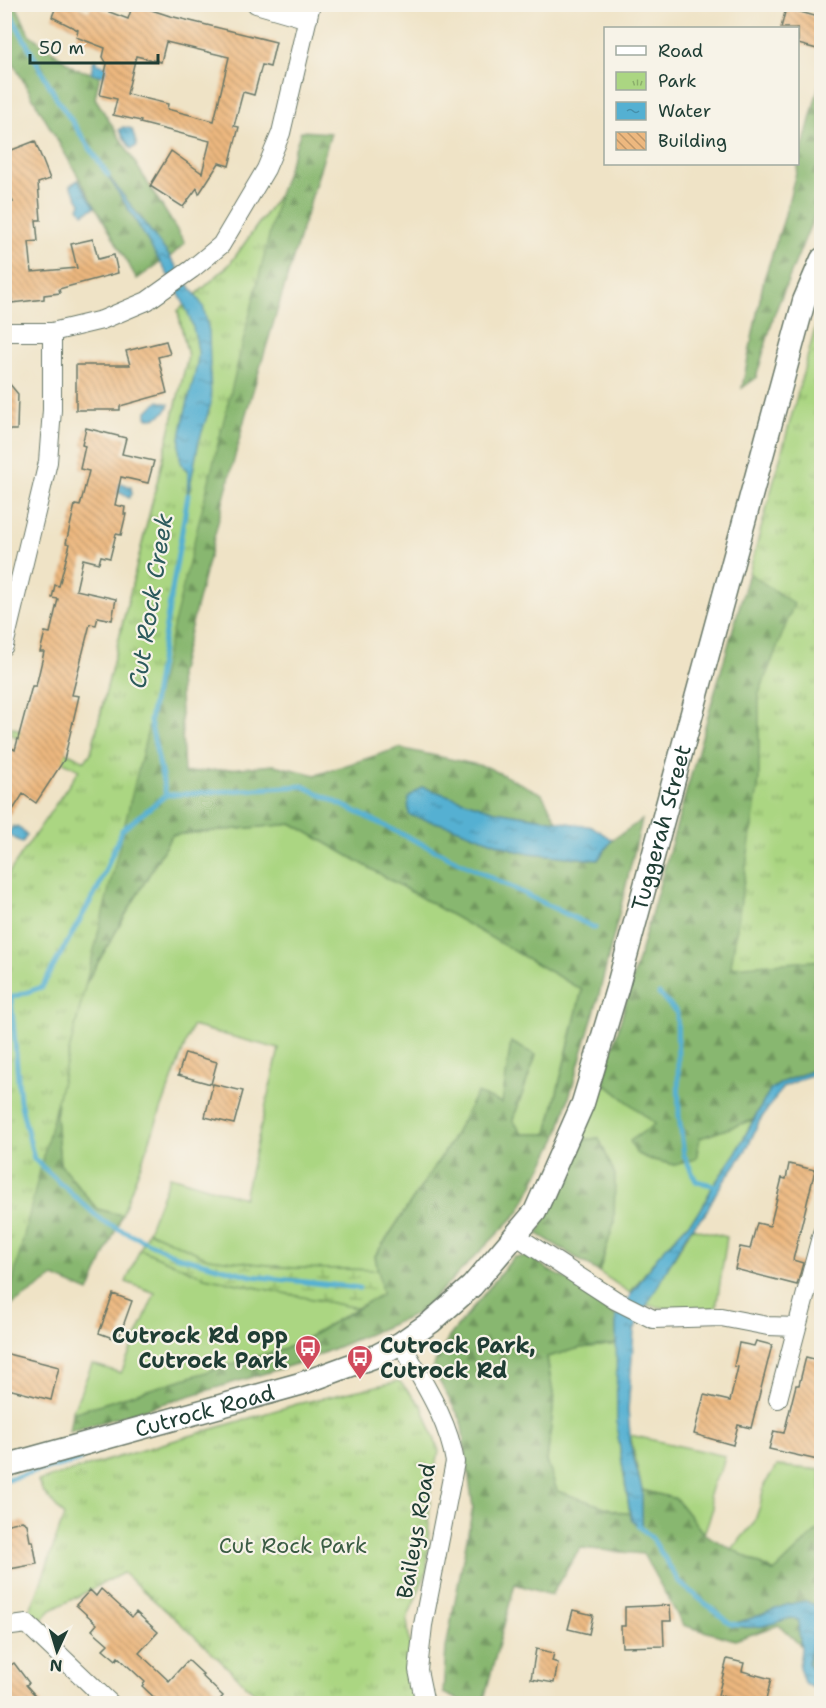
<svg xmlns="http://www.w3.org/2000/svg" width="826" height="1708" font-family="'Shantell Sans',sans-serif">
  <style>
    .grass { fill: #abd682; stroke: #658a5b; stroke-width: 1.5 }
    .forest { fill: url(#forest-firs); stroke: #547a52; stroke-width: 1.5 }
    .wetland { fill: url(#wetland-marsh); stroke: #658a5b; stroke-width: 1.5 }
    .park { fill: url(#park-tufts); stroke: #658a5b; stroke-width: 1.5 }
    .water { fill: url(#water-ripples); stroke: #3a7683; stroke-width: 1.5 }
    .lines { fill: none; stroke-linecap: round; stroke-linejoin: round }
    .stream { stroke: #54b0d2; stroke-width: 5 }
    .building { fill: url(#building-back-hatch); fill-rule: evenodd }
    .minor-casing { stroke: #687767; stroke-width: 20 }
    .tertiary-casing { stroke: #687767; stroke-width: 25 }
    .minor { stroke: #fff; stroke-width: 18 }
    .tertiary { stroke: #fff; stroke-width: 22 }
    .labels { text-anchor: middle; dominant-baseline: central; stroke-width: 4.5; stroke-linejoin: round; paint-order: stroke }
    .street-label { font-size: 22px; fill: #1f3d34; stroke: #f7f3e8 }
    .poi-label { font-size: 22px; font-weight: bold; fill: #1f3d34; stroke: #f7f3e8; text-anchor: end }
    .park-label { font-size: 22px; fill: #3b5c44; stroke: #f7f3e8 }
    .water-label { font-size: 24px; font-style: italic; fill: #2c5a5c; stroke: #f7f3e8 }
  </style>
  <defs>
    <pattern id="forest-firs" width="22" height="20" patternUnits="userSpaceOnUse" patternTransform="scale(1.5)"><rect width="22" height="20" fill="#88b770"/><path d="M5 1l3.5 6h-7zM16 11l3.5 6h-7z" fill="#6f965d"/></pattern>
    <pattern id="wetland-marsh" width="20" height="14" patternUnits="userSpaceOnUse" patternTransform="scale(1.5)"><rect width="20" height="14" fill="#abd682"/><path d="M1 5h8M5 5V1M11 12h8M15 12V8" fill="none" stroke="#8baf6b"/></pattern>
    <pattern id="park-tufts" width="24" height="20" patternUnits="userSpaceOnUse" patternTransform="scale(1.5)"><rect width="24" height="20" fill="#abd682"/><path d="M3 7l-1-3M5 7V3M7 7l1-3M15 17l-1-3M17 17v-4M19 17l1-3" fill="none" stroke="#8baf6b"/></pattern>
    <pattern id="water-ripples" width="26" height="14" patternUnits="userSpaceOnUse" patternTransform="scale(1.5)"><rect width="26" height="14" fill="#54b0d2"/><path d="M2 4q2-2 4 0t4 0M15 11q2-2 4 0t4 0" fill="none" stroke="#4590ab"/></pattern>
    <pattern id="building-back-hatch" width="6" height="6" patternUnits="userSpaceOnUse" patternTransform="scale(1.5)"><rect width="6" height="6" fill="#edb87f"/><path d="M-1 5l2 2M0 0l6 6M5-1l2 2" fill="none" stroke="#bf9769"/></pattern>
  </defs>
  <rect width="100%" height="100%" fill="#f7f3e8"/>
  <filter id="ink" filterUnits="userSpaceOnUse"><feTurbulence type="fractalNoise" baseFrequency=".0167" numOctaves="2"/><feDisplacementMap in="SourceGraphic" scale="12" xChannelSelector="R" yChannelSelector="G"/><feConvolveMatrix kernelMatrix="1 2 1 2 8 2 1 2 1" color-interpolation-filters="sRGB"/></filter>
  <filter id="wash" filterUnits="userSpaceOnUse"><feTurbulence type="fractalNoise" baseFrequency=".008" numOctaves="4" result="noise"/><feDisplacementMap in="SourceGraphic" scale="24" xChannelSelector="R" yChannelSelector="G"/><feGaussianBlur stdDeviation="1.35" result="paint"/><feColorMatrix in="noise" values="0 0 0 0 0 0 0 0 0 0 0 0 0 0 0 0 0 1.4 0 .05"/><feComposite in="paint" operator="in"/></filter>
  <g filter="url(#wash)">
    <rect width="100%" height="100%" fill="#efe3c6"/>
    <!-- grass -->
    <path class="grass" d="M293 824 582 990 547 1134H522L513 1120 536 1055 502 1104 477 1094 449 1145 375 1256 378 1270 293 1268 208 1258 148 1231 170 1176 244 1198 279 1049 192 1026 122 1215 97 1209 60 1164 56 1117 59 1042 72 1007 172 835Z
      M603 1082 656 1124 636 1153 649 1159 675 1165 700 1138 753 1120 735 1154 712 1188 700 1211 657 1257 630 1293 599 1272 614 1223 599 1138 580 1140Z
      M692 1228 727 1237 716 1309 665 1308 645 1305Z
      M140 1249 205 1277 357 1308 295 1345 72 1413 92 1364 121 1373 155 1293 126 1282Z
      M617 1344V1430L630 1513H622L557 1491 547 1461 554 1400 547 1357 580 1348Z
      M630 1435 725 1456 721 1471 713 1482 709 1495 713 1508 704 1534 676 1499 642 1490Z
      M777 1466 821 1470V1527L775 1572 732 1549 754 1523 760 1506 764 1485Z"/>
    <!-- forest -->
    <path class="forest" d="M4 5H16L29 34 76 69 100 75 95 98 185 243 170 257 111 180 161 262 137 279 5 49Z
      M821 78V199L774 315 756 378 742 388 764 279 783 222Z
      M301 131 331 133 245 417 179 674 184 773 274 765 316 775 399 748 487 767 542 794 557 821 495 811 422 787 409 815 453 827 520 852 598 860 612 840 642 820 598 999 557 1138 519 1212 419 1313 299 1363 69 1432 72 1413 295 1345 382 1294 375 1256 449 1145 477 1093 502 1103 511 1042 536 1055 513 1120 522 1134H547L582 990 293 824 172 835 72 1007 59 1042 56 1117 60 1164 97 1209 122 1215 89 1292 54 1277 6 1309 4 1288V924L86 761 91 753 188 356 178 311 230 264 279 195Z
      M749 573 794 604 759 694V781L731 967 821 960V1067L782 1082 770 1091 753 1120 700 1138 696 1159 675 1165 649 1159 636 1153 630 1141 655 1124 603 1082Z
      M599 1138 615 1175 614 1223 599 1272 538 1234 580 1140Z
      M514 1257H531L550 1271 578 1285 589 1295 616 1316 617 1344 580 1348 547 1357 554 1400 547 1461 557 1491 622 1513H630L632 1520 642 1529V1490L676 1499 704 1534 774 1572 821 1527V1679L813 1672 808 1664 820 1616 768 1613 732 1624 791 1618 798 1621 800 1629V1645L779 1625 735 1640 683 1625 643 1554 580 1548 551 1595 515 1584 483 1703H465L443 1693 446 1648 473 1507 461 1420 432 1368 449 1337Z"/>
    <!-- wetland -->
    <path class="wetland" d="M148 1231 208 1258 293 1268 378 1270 382 1294 357 1308 205 1277 140 1249Z"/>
    <!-- park -->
    <path class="park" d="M279 195 6 1309 4 1288V880L79 770 12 735V727L85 761 91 753 188 356 178 311 230 264Z
      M821 307V960L731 967 759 781V694L794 604 749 573Z
      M399 1381 422 1406 439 1451 430 1494 427 1571 407 1619 416 1703H265L189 1631 123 1573 51 1610 38 1624 26 1619 38 1591 64 1516 44 1493 38 1481 297 1404Z"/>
    <!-- water -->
    <path class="water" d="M94 60H97V64L115 68 113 78 91 73Z
      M123 127 132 129 137 146 131 149 119 130Z
      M104 170 170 257 203 306 209 331 211 404 199 441 187 501 188 474 187 470C164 456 200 375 198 352 193 311 174 285 154 252 138 224 121 197 104 170Z
      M78 180 95 207 83 214 79 208 81 203 70 185Z
      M159 401 169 404C167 413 157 419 149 418L147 417V411Z
      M119 482 131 487 132 494 129 498 121 493H113Z
      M422 787 495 811 593 827 612 840 598 860 520 852 453 827 409 815 408 798Z
      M13 826 15 828 17 826 27 835 22 843 8 834Z
      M821 1067V1075L808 1076 783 1087 760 1120 746 1150 717 1191 705 1214 688 1232 638 1321 634 1331 628 1410 631 1447 642 1490V1530L632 1520 630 1513 617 1430 616 1316 657 1257 700 1211 712 1188 735 1154 770 1090 783 1082Z
      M806 1601 817 1606 820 1616 808 1663 813 1672 821 1679V1692L804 1683 799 1667 801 1649 798 1621 791 1618C770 1624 752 1632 731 1624 757 1620 780 1603 806 1601Z"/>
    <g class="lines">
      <!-- stream -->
      <path class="stream" d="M5 4 57 99 108 175
        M188 495 150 721 166 795 303 786 595 928
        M659 994 677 1013 679 1116 684 1155 696 1181 716 1186 715 1189
        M11 998 20 1101 34 1159 102 1221 177 1256 252 1276 359 1288
        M4 1000 42 987 99 886 122 830 166 795
        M4 1480 80 1460
        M639 1526 652 1538 680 1583 731 1624 738 1625"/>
    </g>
    <g id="blocks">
      <!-- building -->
      <path class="building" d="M57 4H71L89 11 91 5 128 19 133 4 170 16 276 42 270 67 262 65 254 95 243 92 234 126 239 127 229 166 219 163 199 194 197 188 183 207 150 186 171 151 202 173 210 141 140 123 141 121 113 115 117 99 100 95 107 64 103 57 105 48 76 37 78 30 52 17ZM166 42 229 57 214 121 167 109 168 104 127 94 136 56 161 62Z
        M786 8 822 18V32L817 49 798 44V28H781Z
        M35 141 50 179 38 183 41 220H36L38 241 29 242 32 272 77 268 71 244 93 239 98 259 114 255 118 273 59 289 60 293 44 295V299L12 303 4 237V203L13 202 5 182 9 180 4 170V153Z
        M166 341 170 354 158 357 167 393 120 406V410H76V365H130L126 351Z
        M4 377 18 394 17 430H4Z
        M86 428 126 438 122 454 154 461 148 483 121 477 115 505 125 507 124 514H126L121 535 116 534 110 558 101 556 99 563 83 559 76 590 116 599 112 620 98 617 96 625 90 624 72 695 79 696 64 760 36 803 23 794 4 824V743L15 750 32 686H36L44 652H40L45 632 50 633 58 599 52 598 55 585 59 586 70 544 66 543 70 526 75 505 80 506 89 471 80 469 85 446 82 445Z
        M185 1053 217 1062 211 1084 178 1075Z
        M213 1084 243 1091 234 1124 205 1117Z
        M789 1164 815 1170 793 1260 803 1263 797 1285 735 1269 740 1247 750 1249 757 1223 770 1226 782 1178 786 1179Z
        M113 1294 132 1301 118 1340 99 1333Z
        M756 1341 772 1345 751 1428 738 1425 733 1445 694 1434 704 1395 730 1401 738 1367 734 1366 739 1343 754 1346Z
        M4 1353 59 1367 51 1400 4 1388Z
        M806 1357 822 1361V1461L769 1449 774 1431 784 1433 796 1385H799Z
        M22 1521 27 1524 30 1541H33L37 1564 4 1570V1525Z
        M101 1589 132 1617 136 1612 158 1632 139 1653 169 1681 188 1660 203 1674 201 1675 223 1696 216 1704H161L142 1686 145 1682 118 1657 116 1660 103 1649 108 1644 92 1630 97 1624 76 1605 90 1590 96 1596Z
        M670 1605 671 1621H663L664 1646 622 1647 621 1626H625V1607Z
        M573 1610 593 1615 589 1634 568 1629Z
        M536 1649 554 1653 552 1661 558 1663 554 1683 531 1679Z
        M727 1659 744 1663 742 1671 771 1679 765 1704H749L718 1695Z
        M14 1663 29 1683 26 1685 43 1704H4V1670Z"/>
    </g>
  </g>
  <g filter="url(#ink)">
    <use href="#blocks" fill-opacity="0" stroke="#687767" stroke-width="1.5"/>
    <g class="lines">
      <defs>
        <path id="minor" d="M256 4 308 19
          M4 332H52L102 320 147 301 192 269 221 245 266 169 281 133 311 4
          M4 646 48 462 52 410V332
          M515 1235 615 1300 653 1319 721 1317 768 1326 796 1327
          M401 1343C422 1381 448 1418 455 1462L423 1625 418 1670 425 1704
          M778 1399 822 1233
          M4 1627 27 1624 111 1704"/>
        <g id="tertiary">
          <path id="s1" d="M4 1466 300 1384 376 1356 401 1343 431 1322 472 1286 535 1212 583 1103 617 989 804 301 822 259"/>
        </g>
      </defs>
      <!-- minor casing -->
      <use href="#minor" class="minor-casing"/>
      <!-- tertiary casing -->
      <use href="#tertiary" class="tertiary-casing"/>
      <!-- minor -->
      <use href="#minor" class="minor"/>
      <!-- tertiary -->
      <use href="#tertiary" class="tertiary"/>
    </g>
  </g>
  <!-- icons -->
  <defs>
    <symbol id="bus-pin" viewBox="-11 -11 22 30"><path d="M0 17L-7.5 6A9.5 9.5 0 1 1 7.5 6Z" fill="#d1495b" stroke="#f7f3e8"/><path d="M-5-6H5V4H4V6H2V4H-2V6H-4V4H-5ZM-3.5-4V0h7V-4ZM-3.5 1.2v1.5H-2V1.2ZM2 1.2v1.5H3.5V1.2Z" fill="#fff"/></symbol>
  </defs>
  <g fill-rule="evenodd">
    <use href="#bus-pin" x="293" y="1333" width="30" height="40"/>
    <use href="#bus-pin" x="345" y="1343" width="30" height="40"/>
  </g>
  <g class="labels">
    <!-- street labels -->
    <g class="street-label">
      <text stroke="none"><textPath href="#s1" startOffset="1010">Tuggerah Street</textPath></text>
      <text stroke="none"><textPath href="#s1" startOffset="208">Cutrock Road</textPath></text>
      <text transform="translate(416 1531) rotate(-80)">Baileys Road</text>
    </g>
    <!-- poi labels -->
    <g class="poi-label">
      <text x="288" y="1335">Cutrock Rd opp<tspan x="288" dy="25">Cutrock Park</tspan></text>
      <text x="380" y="1345" text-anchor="start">Cutrock Park,<tspan x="380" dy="25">Cutrock Rd</tspan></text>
    </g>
    <!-- park labels -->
    <g class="park-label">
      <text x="293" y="1545">Cut Rock Park</text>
    </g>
    <!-- water labels -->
    <g class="water-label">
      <text transform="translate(151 601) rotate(-81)">Cut Rock Creek</text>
    </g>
  </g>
  <!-- margin -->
  <rect width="826" height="1708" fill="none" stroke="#f7f3e8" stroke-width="24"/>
  <!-- legend -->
  <rect x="604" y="27" width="195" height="138" fill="#f7f3e8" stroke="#a1aaa0" stroke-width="1.5"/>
  <rect x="616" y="46" width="30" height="9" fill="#ffffff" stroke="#a1aaa0" stroke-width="1.5"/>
  <text x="658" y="57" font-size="18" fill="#1f3d34">Road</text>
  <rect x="616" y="72" width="30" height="18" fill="url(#park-tufts)" stroke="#a1aaa0" stroke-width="1.5"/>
  <text x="658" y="87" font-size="18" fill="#1f3d34">Park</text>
  <rect x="616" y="102" width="30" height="18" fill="url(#water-ripples)" stroke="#a1aaa0" stroke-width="1.5"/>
  <text x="658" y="117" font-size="18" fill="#1f3d34">Water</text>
  <rect x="616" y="132" width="30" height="18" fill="url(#building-back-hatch)" stroke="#a1aaa0" stroke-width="1.5"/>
  <text x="658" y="147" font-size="18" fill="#1f3d34">Building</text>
  <!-- north arrow -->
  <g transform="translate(57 1651) rotate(184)" stroke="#f7f3e8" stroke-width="4.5" paint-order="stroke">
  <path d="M0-4.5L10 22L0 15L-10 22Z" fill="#1f3d34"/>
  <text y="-9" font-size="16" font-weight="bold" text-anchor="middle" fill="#1f3d34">N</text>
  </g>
  <!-- scale -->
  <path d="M30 54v9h128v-9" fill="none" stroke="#1f3d34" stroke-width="3"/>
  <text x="39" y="54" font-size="18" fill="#1f3d34" stroke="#f7f3e8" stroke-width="4.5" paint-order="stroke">50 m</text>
</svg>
